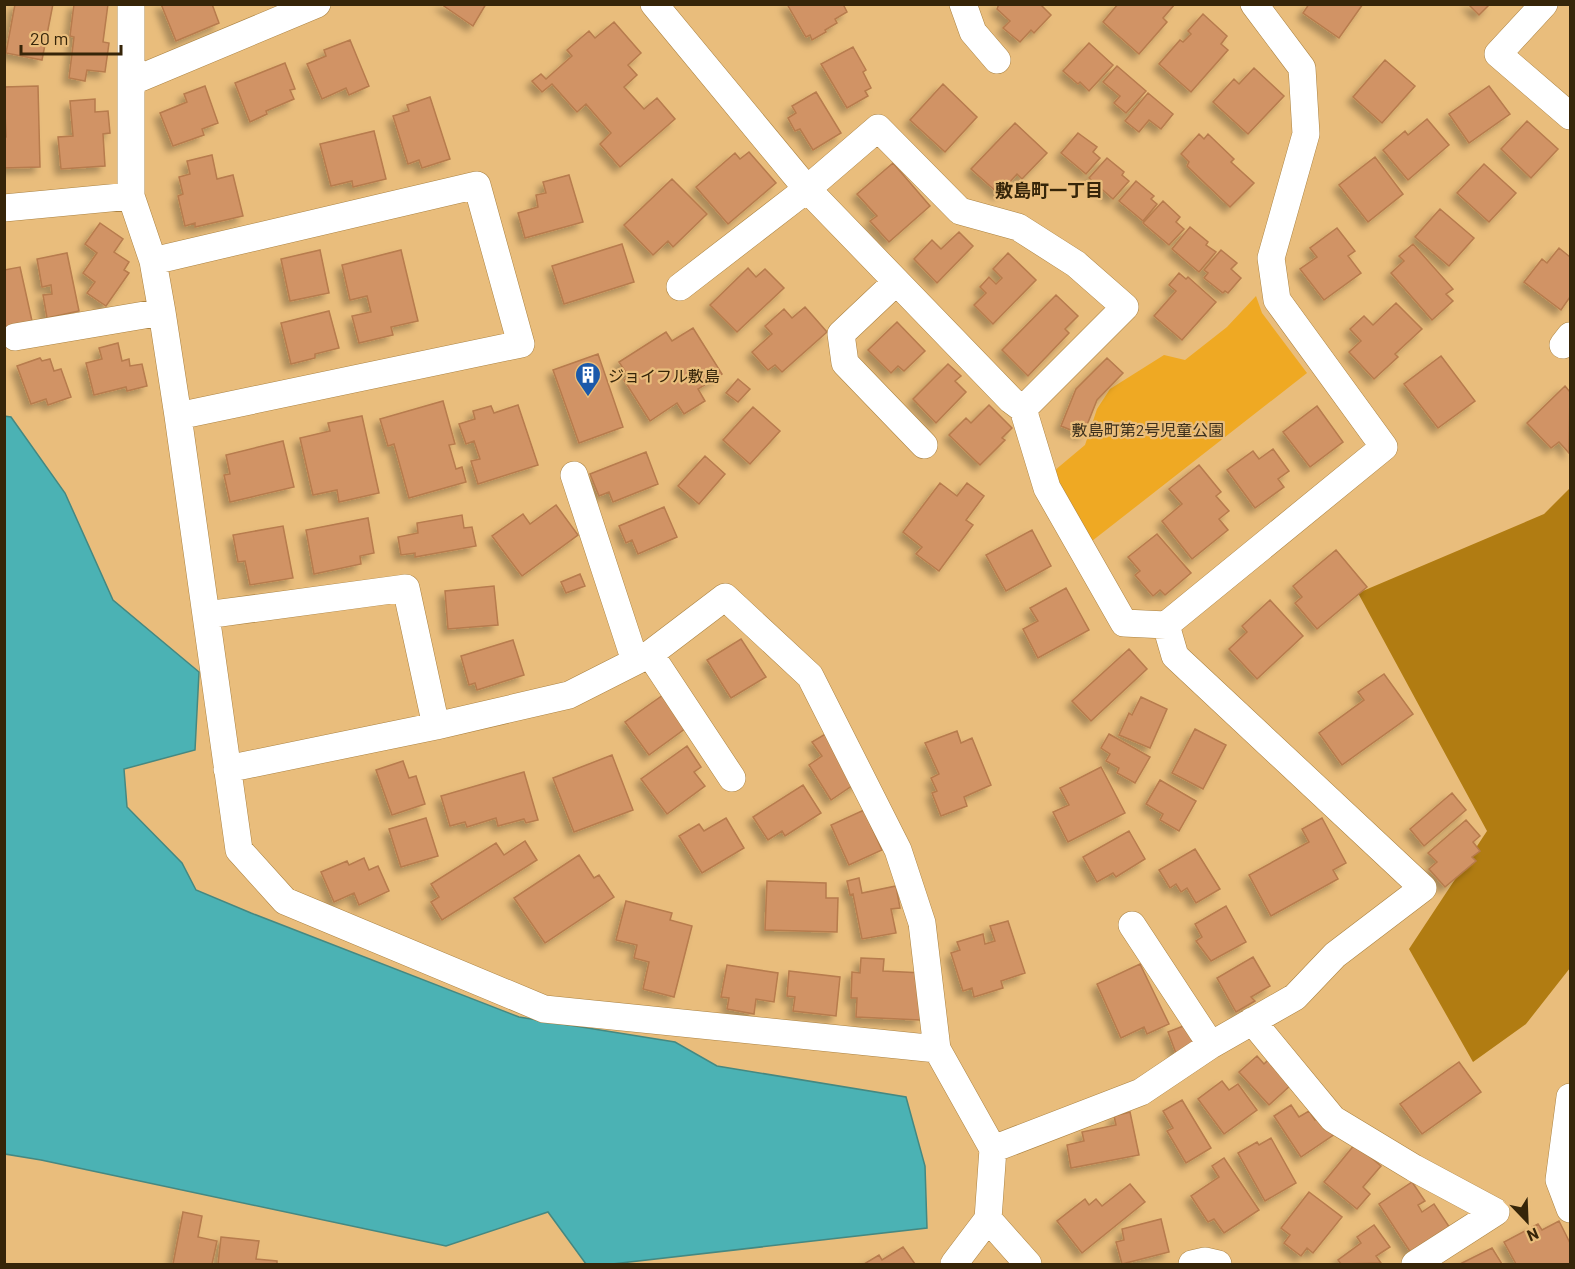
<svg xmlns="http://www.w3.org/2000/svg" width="1575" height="1269" font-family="Barlow,'Noto Sans JP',sans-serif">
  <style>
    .green { fill: #efa923 }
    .forest { fill: #b17c12 }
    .water { fill: #4bb2b4; stroke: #458881; stroke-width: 1.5 }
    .building { fill: #d19365; stroke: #b77b4d; stroke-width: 1.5; filter: url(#shadow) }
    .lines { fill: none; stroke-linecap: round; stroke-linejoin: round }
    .street-casing { stroke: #ab8241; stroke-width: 28 }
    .street { stroke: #fff; stroke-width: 27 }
    .labels { text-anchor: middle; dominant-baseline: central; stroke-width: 4.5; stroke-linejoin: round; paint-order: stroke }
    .poi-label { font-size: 16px; fill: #362509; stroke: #e9bd7c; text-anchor: start }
    .park-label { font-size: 16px; fill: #3d301c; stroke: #e9bd7c }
    .neighbourhood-label { font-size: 18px; font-weight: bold; fill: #362509; stroke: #e9bd7c }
  </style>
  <defs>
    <filter id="shadow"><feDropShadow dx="-5.5" dy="5.5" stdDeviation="3" flood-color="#0004"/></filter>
  </defs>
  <rect width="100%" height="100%" fill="#e9bd7c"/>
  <!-- green -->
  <path class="green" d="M1256 296 1262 313 1307 373 1092 541 1070 508 1054 471 1085 445 1097 409 1110 389 1164 355 1185 360 1227 327Z"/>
  <!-- forest -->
  <path class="forest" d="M1570 488V968L1526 1024 1473 1062 1409 949 1487 831 1358 593 1544 514Z"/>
  <!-- water -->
  <path class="water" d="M4 416 11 417 65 493 113 600 199 672 195 750 124 769 127 807 182 863 196 890 251 913 519 1017 675 1042 717 1066 906 1097 925 1166 927 1228 612 1264H586L548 1212 446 1246 41 1160 5 1154Z"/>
  <!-- building -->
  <path class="building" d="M15 4H53L42 60 6 53Z
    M74 4H108L103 42 109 43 105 72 87 70 85 81 69 78 74 37 70 36Z
    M161 4H212L219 23 176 41Z
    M441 4H486L473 26Z
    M787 4H843L847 12 835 19 837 23 825 30 826 32 812 40 810 35 806 37Z
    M999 4H1040L1051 15 1034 33 1031 30 1020 42 1003 28 1010 21 997 9Z
    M1118 4H1175L1163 18 1167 22 1139 54 1103 22Z
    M1309 4H1363L1339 38 1303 13Z
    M1468 4H1490L1479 15Z
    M1203 14 1227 36 1221 44 1228 50 1191 92 1159 64 1180 40 1183 42 1191 34 1188 31Z
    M614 22 641 53 628 65 637 75 624 87 644 109 657 98 675 119 620 167 600 144 611 133 586 104 577 112 552 84 542 92 532 81 541 74 546 79 572 56 567 50 589 31 595 38Z
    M350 40 369 86 349 95 346 88 322 99 307 64 326 56 324 50Z
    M1089 43 1113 65 1089 91 1080 82 1078 84 1063 71Z
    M853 47 866 70 863 72 871 88 865 91 868 96 847 108 821 64Z
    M1385 60 1415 86 1382 123 1353 97Z
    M285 63 295 89 290 90 294 99 266 111 267 114 250 122 235 83Z
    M1117 66 1146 91 1126 113 1114 103 1120 96 1103 82Z
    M1254 68 1284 96 1248 134 1213 102 1234 79 1239 84Z
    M943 84 977 117 945 152 910 120Z
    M38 86 40 167 4 168V138L6 137 4 87Z
    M205 86 218 123 202 129 204 135 173 146 160 113 187 102 184 94Z
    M1489 86 1510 114 1469 143 1449 114Z
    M816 92 841 133 813 150 800 129 795 131 788 118 796 113 792 106Z
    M1148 93 1173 114 1161 129 1149 120 1139 132 1125 121Z
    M430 97 450 159 422 168 419 160 408 164 393 116 409 111 407 105Z
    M95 99V112L108 111 110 133 103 134 105 166 61 169 58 137 73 136 70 101Z
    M1427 119 1449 145 1408 180 1383 150 1405 131 1408 135Z
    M1527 121 1558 149 1531 178 1501 149Z
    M1015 123 1047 153 1022 179 1017 174 999 194 971 169Z
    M374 131 386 179 353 187 352 181 331 186 320 144Z
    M1078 133 1097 147 1093 152 1100 158 1086 174 1061 153Z
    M1199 134 1204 139 1208 134 1234 159 1231 162 1254 183 1230 207 1187 166 1189 162 1181 154Z
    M749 152 776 183 728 224 696 187 735 153 740 159Z
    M212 155 217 179 233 175 243 216 195 227V223L185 226 178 196 183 194 179 177 190 174 187 161Z
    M1375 157 1403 194 1368 222 1339 185Z
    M1107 158 1124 172 1122 175 1129 181 1113 199 1089 178Z
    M893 163 930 206 889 242 870 221 877 216 857 194Z
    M1484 164 1516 193 1489 222 1457 193Z
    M569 175 583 222 525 238 518 213 538 207 536 195 546 193 543 182Z
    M672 179 707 214 673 247 668 241 653 255 624 225Z
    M1136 181 1154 196 1151 199 1157 204 1143 221 1119 201Z
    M1163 201 1180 217 1176 222 1184 229 1169 245 1143 223Z
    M1440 209 1474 238 1449 266 1415 237Z
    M100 223 123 239 114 252 129 262 124 270 129 273 106 306 87 293 95 282 83 273 97 253 85 244Z
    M1190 227 1208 242 1206 245 1216 252 1199 272 1172 249Z
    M1337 228 1355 251 1348 256 1361 273 1324 300 1300 269 1317 257 1310 248Z
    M959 232 973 246 937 283 914 259 932 240 941 249Z
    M622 244 634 282 564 304 552 266Z
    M1413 244 1453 289 1446 294 1453 301 1432 320 1391 273 1404 261 1399 256Z
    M1559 248 1570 257V297L1561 310 1524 282 1542 259 1547 263Z
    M320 250 329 293 290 301 281 259Z
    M401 250 418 321 391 327 393 335 359 343 352 316 371 312 367 296 350 300 342 265Z
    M1221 250 1237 263 1231 269 1241 278 1228 293 1225 291 1223 293 1204 278 1208 273 1204 270Z
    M67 253 79 311 47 318 43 295 52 294 51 285 42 287 37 259Z
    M1008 253 1036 280 993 324 974 305 986 293 980 287 989 277 996 284 1002 278 993 269Z
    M20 267 32 321 4 327V270Z
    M748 268 756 277 765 269 784 288 737 332 710 305Z
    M1179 273 1186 279 1188 277 1216 302 1182 340 1154 316 1176 291 1169 285Z
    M1056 295 1078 316 1065 329 1069 333 1028 376 1002 350Z
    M1396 303 1422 329 1395 354 1398 357 1374 379 1349 352 1361 341 1350 329 1364 316 1373 325Z
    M805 307 827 332 782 372 775 365 768 370 752 352 772 334 765 326 784 309 792 318Z
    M329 311 339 348 315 354V358L291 364 281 323Z
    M897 322 925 351 904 371 898 366 891 373 868 350Z
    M693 328 722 374 698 389 705 401 684 414 677 403 650 421 624 380 629 377 619 362 666 332 672 341Z
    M118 343 122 361 129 359 130 366 142 364 147 386 127 391 126 387 94 395 86 363 102 359 99 348Z
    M598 354 623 427 579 443 553 370Z
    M1441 356 1475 401 1438 428 1404 384Z
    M40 358 42 361 50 359 54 371 61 369 71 397 48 405 46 399 31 404 17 366Z
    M1107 358 1123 373 1097 400 1083 435 1061 426 1076 389Z
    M948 364 961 376 955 381 966 392 936 423 913 399Z
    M738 379 750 389 738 402 726 393Z
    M1565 386 1570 392 1569 453 1559 442 1551 448 1527 423Z
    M443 401 455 444 449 445 456 469 462 467 466 482 409 498 394 444 388 446 380 419Z
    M518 405 538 465 478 484 471 461 480 459 474 441 466 444 459 424 475 419 473 411 491 406 494 413Z
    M989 405 1012 428 1002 438 1005 440 980 465 949 435 966 418 971 423Z
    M1317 406 1343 442 1310 467 1283 432Z
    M753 407 780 431 750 464 723 440Z
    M362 416 379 493 339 502 337 490 313 495 300 438 330 431 328 423Z
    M283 441 294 487 230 502 224 475 230 474 226 455Z
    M1273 449 1289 471 1278 479 1284 487 1255 508 1227 470 1253 451 1259 459Z
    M646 452 658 484 613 502 609 492 599 496 590 474Z
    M705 456 725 474 699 504 678 486Z
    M1199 465 1221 492 1216 496 1229 511 1219 519 1228 530 1192 559 1162 521 1182 504 1169 489Z
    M940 483 957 496 967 483 984 496 966 520 973 525 939 571 916 554 922 547 903 532Z
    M556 505 578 535 522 576 492 536 523 514 530 524Z
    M664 507 677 537 638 554 632 540 626 543 619 526Z
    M462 515 464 528 472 527 476 546 415 557V553L401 555 398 537 418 533 417 523Z
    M368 518 374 553 360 556 361 564 314 574 306 530Z
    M283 526 293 578 250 585 245 561 238 562 233 535Z
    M1032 530 1051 566 1006 591 986 555Z
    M1157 534 1191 573 1165 595 1160 590 1153 596 1135 575 1140 571 1128 557Z
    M1336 550 1367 587 1317 629 1295 603 1302 597 1293 586Z
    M580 574 585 586 566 593 561 582Z
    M494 586 498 625 448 629 445 591Z
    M1066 588 1089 630 1038 658 1023 629 1038 621 1030 608Z
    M1270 600 1303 636 1257 679 1229 649 1247 632 1242 626Z
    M741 639 766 677 731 698 707 660Z
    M513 640 524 675 477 690 475 683 469 685 461 656Z
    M1129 649 1147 669 1091 721 1072 701Z
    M1384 674 1413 714 1342 765 1319 733 1364 700 1358 692Z
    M663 695 686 728 649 755 625 722Z
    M1141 697 1167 709 1150 748 1119 735 1129 713 1132 715Z
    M1195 729 1226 745 1203 789 1172 773Z
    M957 731 961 743 972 738 991 785 964 797 967 806 941 816 932 793 937 791 931 778 939 774 925 743Z
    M827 733 859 781 831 800 809 765 822 756 812 742Z
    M1109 734 1150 757 1135 783 1117 773 1119 768 1106 761 1110 754 1101 748Z
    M687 746 701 767 694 772 705 786 667 814 641 779Z
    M612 755 633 810 574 832 553 778Z
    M403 761 409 778 416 776 425 804 392 815 376 770Z
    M1101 767 1125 813 1068 842 1053 812 1069 805 1060 788Z
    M524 772 538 820 526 823 524 819 498 826 496 818 467 827 465 822 450 826 441 796Z
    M1160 780 1196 801 1179 831 1160 820 1163 814 1146 804Z
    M803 785 821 813 785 836 782 831 768 840 753 817Z
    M1452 793 1466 810 1424 846 1410 829Z
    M864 810 882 850 849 865 831 825Z
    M426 818 438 856 401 867 389 829Z
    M726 818 744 848 702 873 679 836 699 824 704 831Z
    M1322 818 1346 863 1333 870 1338 879 1271 916 1249 875 1309 842 1302 829Z
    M1466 820 1480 836 1473 842 1480 851 1472 857 1476 861 1445 887 1429 869 1437 862 1428 853Z
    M1129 831 1145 859 1116 877 1113 873 1097 882 1083 857Z
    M525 841 537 860 442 920 431 902 439 897 431 884 496 843 504 855Z
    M1195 849 1220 889 1196 903 1187 888 1181 892 1176 884 1170 888 1159 870Z
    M579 855 594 878 599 875 614 897 545 943 514 898Z
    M364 858 369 870 378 866 389 891 359 905 354 893 334 902 321 872 347 861 349 865Z
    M859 878 862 893 896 886 900 908 891 909 896 933 862 939 853 894 850 895 847 881Z
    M767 881 826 883V898H838L837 932 765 930Z
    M626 901 672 913 670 920 692 926 674 997 643 989 649 962 634 958 637 945 616 940Z
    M1226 906 1246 942 1211 961 1196 941 1202 937 1195 924Z
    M1008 921 1025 973 1001 981 1003 988 974 997 972 988 963 991 951 953 960 950 957 942 983 934 985 944 995 941 990 926Z
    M1253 957 1270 986 1251 997 1255 1001 1236 1012 1217 978Z
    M861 958 884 959 883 971 923 973 920 1020 856 1017 857 998H851L852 972 860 973Z
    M1140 964 1169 1024 1147 1034 1144 1027 1121 1038 1097 984Z
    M727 965 778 973 774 1002 756 999 754 1014 727 1009 729 998 721 997Z
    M789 971 840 977 836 1016 793 1011 795 997 787 996Z
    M1186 1025 1196 1049 1177 1056 1168 1032Z
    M1257 1056 1264 1064 1268 1060 1291 1085 1269 1105 1239 1072Z
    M1459 1062 1481 1092 1422 1134 1400 1104Z
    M1222 1081 1229 1090 1238 1084 1257 1110 1224 1134 1198 1099Z
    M1182 1100 1211 1148 1186 1163 1167 1131 1173 1128 1163 1111Z
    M1291 1105 1299 1117 1309 1111 1315 1120 1323 1115 1335 1134 1301 1157 1274 1116Z
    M1130 1112 1139 1155 1071 1168 1067 1145 1084 1141 1082 1132 1116 1125 1114 1116Z
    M1271 1138 1296 1183 1265 1201 1238 1153 1257 1142 1259 1145Z
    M1355 1144 1381 1166 1363 1187 1370 1194 1357 1209 1324 1182Z
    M1224 1158 1259 1210 1224 1233 1214 1219 1208 1222 1191 1196 1219 1177 1212 1166Z
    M1412 1182 1425 1201 1418 1205 1422 1212 1434 1204 1450 1228 1411 1253 1379 1204Z
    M1130 1184 1145 1202 1082 1253 1057 1221 1085 1199 1089 1205 1096 1199 1102 1206Z
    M1309 1192 1342 1217 1313 1253 1307 1248 1301 1256 1284 1243 1290 1235 1281 1228Z
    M183 1212 202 1216 198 1237 217 1241 212 1264H173Z
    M1161 1219 1169 1252 1122 1264 1116 1242 1124 1240 1122 1229Z
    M1559 1221 1570 1243V1264H1516L1504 1242 1538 1224 1542 1230Z
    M1374 1225 1390 1247 1376 1256 1381 1263 1341 1264 1338 1260 1361 1243 1357 1237Z
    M221 1237 259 1241 256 1259 277 1261V1264H218Z
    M903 1247 915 1264H864L879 1255 882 1260Z
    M1492 1248 1502 1264H1460Z"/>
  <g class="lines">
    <defs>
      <path id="street" d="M131 4V196L153 261 162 312 178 416 239 850 285 901 544 1009 937 1049 993 1149 988 1219 954 1264
        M654 4 807 189 1011 400 1023 409 1047 488 1124 623 1166 625 1175 656 1423 888 1335 955 1295 997 1211 1045 1141 1092 993 1149
        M963 4 973 32 997 60
        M1544 4 1498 54 1570 116
        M133 81 317 4
        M4 208 131 196
        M153 261 477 185 521 344 178 416
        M896 282 841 334 845 363 924 445
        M680 287 807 189 878 128 960 211 1018 227 1076 264 1125 307 1023 409
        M15 337 162 312
        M1563 345 1570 336
        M574 475 635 661
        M206 615 406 588 436 726
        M1166 625 1384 447 1277 300 1271 258 1306 134 1302 68 1254 4
        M650 654 732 778
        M227 769 436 726 569 695 650 654 725 597 810 676 898 850 922 923 937 1049
        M1132 925 1211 1045
        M1252 1021 1333 1119 1414 1168 1496 1212 1415 1264
        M1570 1097 1559 1180 1570 1209
        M988 1219 1028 1264
        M1192 1264 1205 1261 1218 1264"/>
    </defs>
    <!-- street casing -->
    <use href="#street" class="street-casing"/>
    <!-- street -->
    <use href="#street" class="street"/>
  </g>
  <!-- icons -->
  <defs>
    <symbol id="building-pin" viewBox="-11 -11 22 30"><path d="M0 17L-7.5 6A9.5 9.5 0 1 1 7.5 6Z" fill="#1b59aa" stroke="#e9bd7c"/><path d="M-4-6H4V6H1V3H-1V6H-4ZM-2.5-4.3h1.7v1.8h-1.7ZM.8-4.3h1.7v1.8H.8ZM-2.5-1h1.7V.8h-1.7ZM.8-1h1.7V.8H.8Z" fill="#fff"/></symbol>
  </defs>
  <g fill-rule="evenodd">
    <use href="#building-pin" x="573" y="360" width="30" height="40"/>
  </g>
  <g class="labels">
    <!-- poi labels -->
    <g class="poi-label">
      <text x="608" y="375">ジョイフル敷島</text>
    </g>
    <!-- park labels -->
    <g class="park-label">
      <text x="1148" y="429">敷島町第2号児童公園</text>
    </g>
    <!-- neighbourhood labels -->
    <g class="neighbourhood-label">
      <text x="1049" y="190">敷島町一丁目</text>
    </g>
  </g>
  <!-- border -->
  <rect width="1575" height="1269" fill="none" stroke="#362509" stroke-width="12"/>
  <!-- north arrow -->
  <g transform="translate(1527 1221) rotate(157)" stroke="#e9bd7c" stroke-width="4.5" paint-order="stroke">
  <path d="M0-4.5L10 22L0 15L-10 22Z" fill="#362509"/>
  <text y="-9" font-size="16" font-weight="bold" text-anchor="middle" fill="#362509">N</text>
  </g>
  <!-- scale -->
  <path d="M21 45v9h100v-9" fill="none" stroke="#362509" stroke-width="3"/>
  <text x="30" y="45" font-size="18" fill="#362509" stroke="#e9bd7c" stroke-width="4.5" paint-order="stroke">20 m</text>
</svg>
